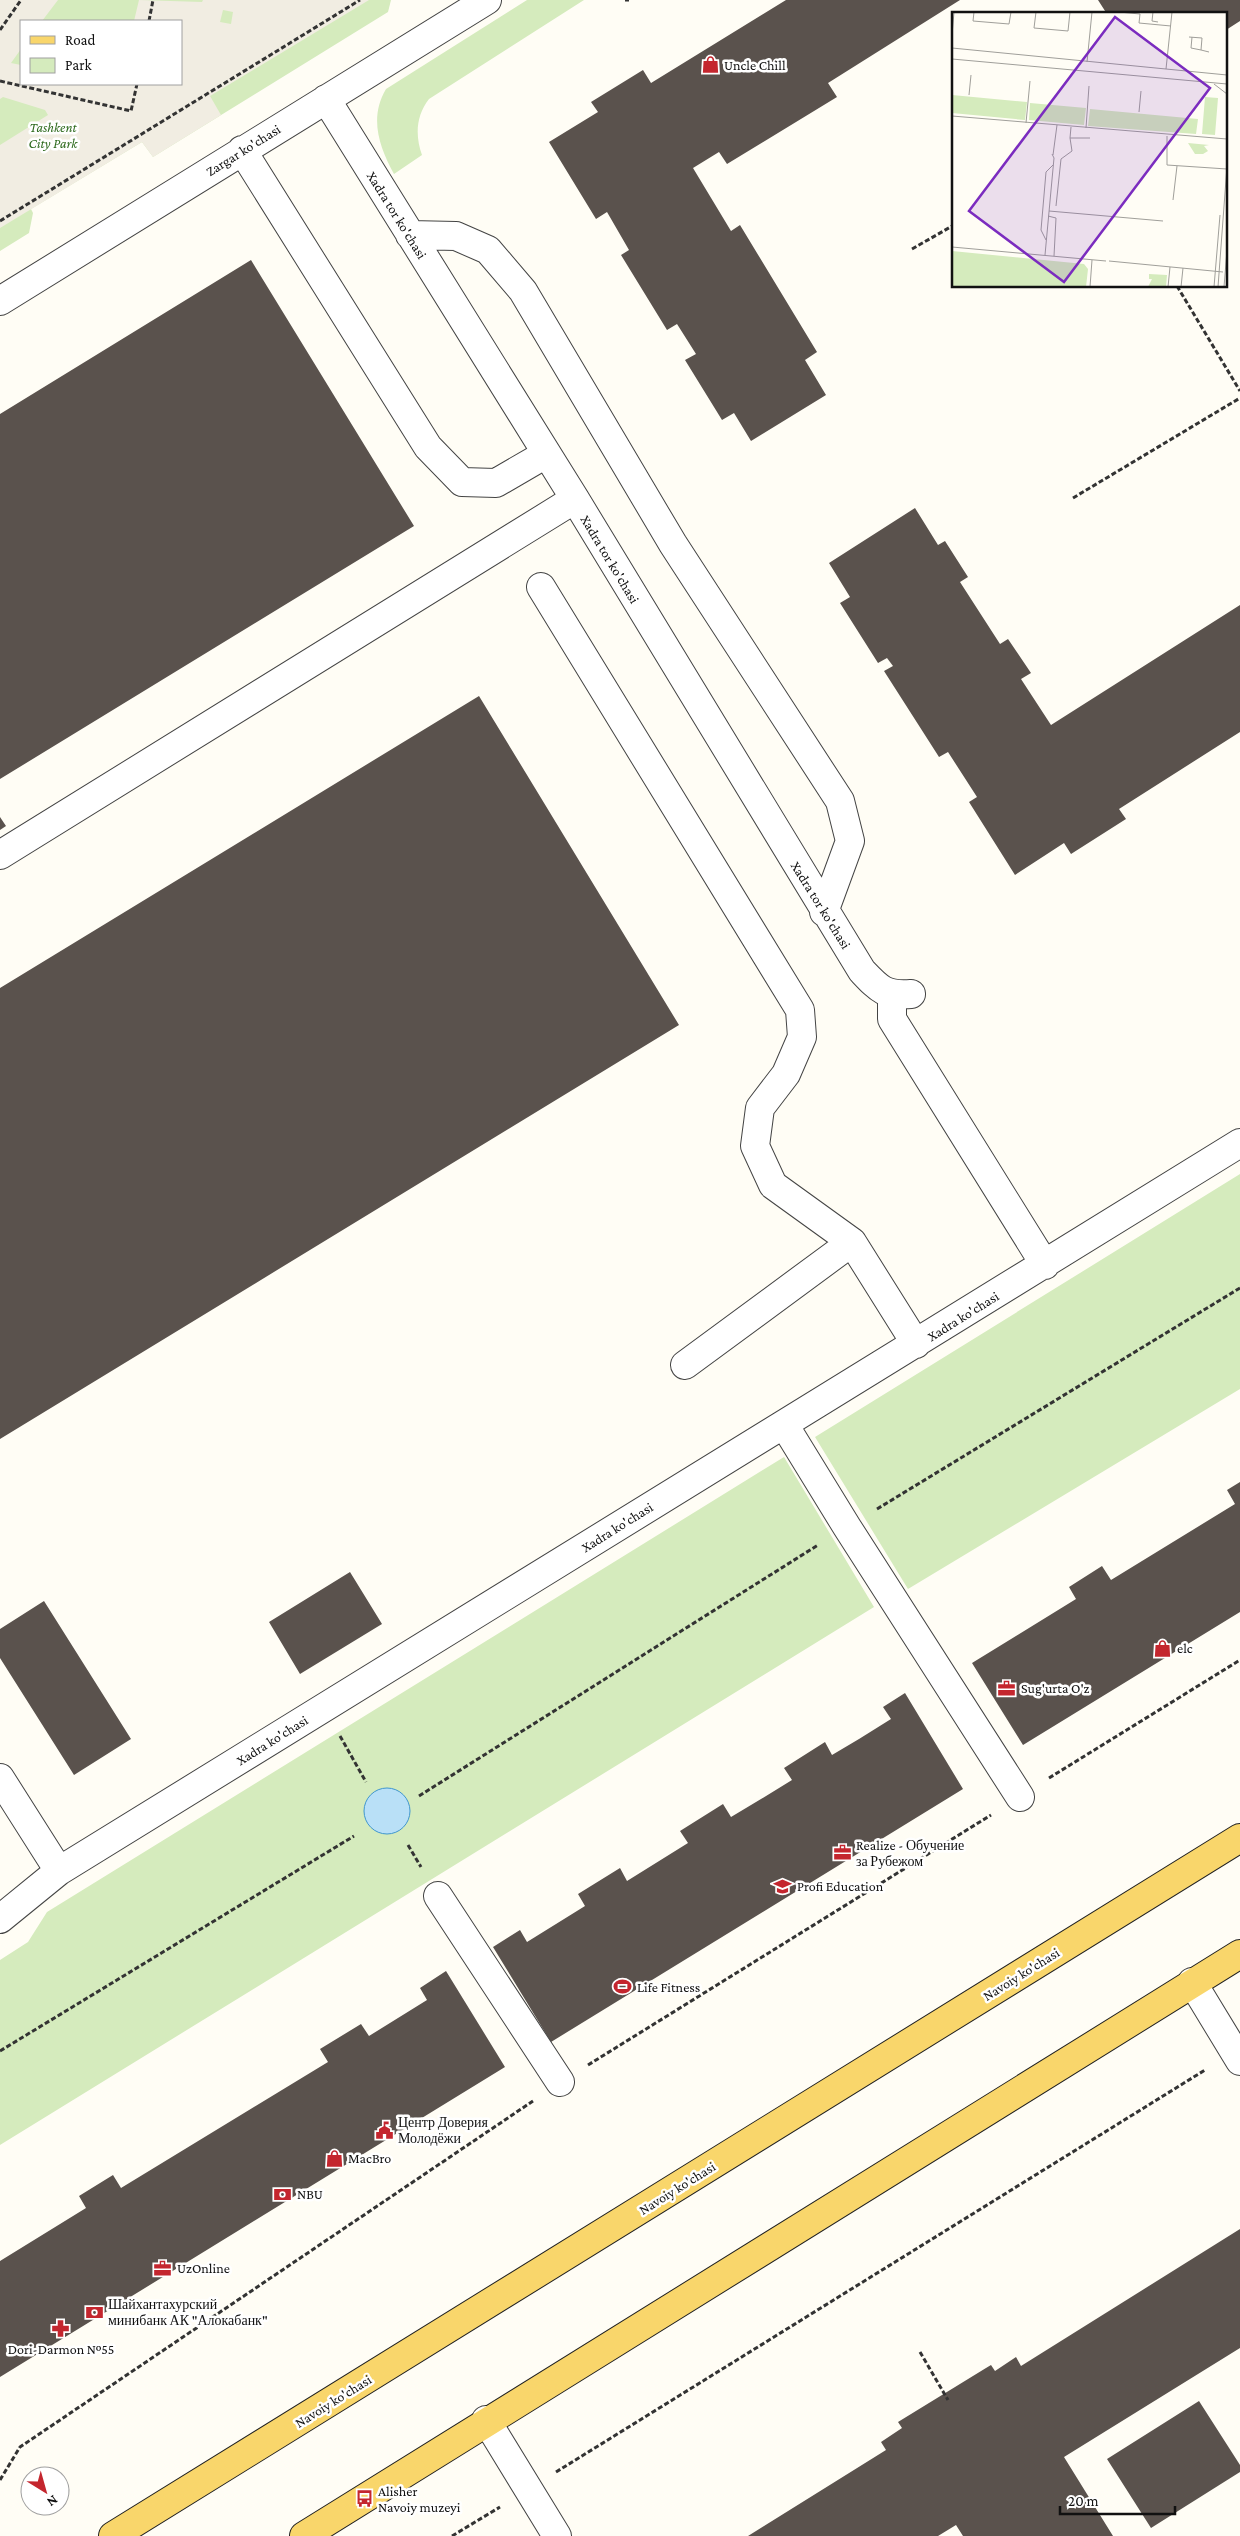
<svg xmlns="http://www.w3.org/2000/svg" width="1240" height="2536" font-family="'Crimson Pro',serif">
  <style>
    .green { fill: #d5ebbd; fill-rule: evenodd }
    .plaza { fill: #f1ede2; fill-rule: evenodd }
    .water { fill: #b9e0f7; stroke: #3f96cf }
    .building { fill: #5a524d }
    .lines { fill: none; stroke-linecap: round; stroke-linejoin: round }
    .minor-casing { stroke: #444; stroke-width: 30 }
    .major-casing { stroke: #222; stroke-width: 30 }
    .path { stroke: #333; stroke-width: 3; stroke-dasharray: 5 2.5; stroke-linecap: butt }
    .minor { stroke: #fff; stroke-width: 28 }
    .major { stroke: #f9d66b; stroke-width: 28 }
    .labels { text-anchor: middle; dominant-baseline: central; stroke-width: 5; stroke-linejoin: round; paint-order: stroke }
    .poi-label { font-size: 14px; fill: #111; stroke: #fff; text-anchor: start }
    .park-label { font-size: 14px; font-style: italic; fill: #2f6b1f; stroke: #fff }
    .street-label { font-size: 14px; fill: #111; stroke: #fff }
    .inset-road { fill: none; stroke: #a09f9a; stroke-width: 1 }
    .view { fill: #7b2cbf; fill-opacity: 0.15; stroke: #7b2cbf; stroke-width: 2.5 }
    .inset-edge { fill: none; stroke: #111; stroke-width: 2.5 }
  </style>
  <rect width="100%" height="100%" fill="#fffdf5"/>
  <!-- green -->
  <path class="green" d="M0 0H391L388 12 153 157 142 142 31 209 33 213 29 233 0 251ZM21 21H181V84H21Z
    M527 0H584L429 99C416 116 415 135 422 155L394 174C379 146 369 118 386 89Z
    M1240 1174V1389L908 1589 815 1437Z
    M784 1457 874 1607 0 2145V1960L28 1942 47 1912Z"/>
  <!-- plaza -->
  <path class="plaza" d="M0 0H58L42 21H21V49L11 63 21 65V84H181V21H134L139 0 202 2 203 0H369L210 96 221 115 153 157 142 142 0 228V145L48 115 45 110 3 97 0 99ZM223 10 233 12 231 24 220 22Z"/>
  <!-- water -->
  <path class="water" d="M364 1811a23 23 0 1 1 46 0a23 23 0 1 1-46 0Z"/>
  <!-- building -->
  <path class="building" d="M786 0H960L828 83 837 97 727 164 719 152 693 168 731 231 740 225 817 352 805 360 826 395 751 441 734 413 722 420 685 360 696 354 677 324 667 330 621 255 629 250 607 212 596 219 549 142 598 112 591 102 643 70 651 83Z
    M1098 0H1240V21L1226 30V14H1107Z
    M251 260 414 526 0 779V414Z
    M915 508 938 545 945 541 968 577 960 582 1000 644 1008 639 1031 673 1021 679 1051 725 1240 605V732L1119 809 1126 819 1071 854 1064 843 1015 875 969 802 977 797 948 752 939 757 884 671 893 666 887 658 878 663 840 603 850 597 829 563Z
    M479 696 679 1025 0 1439V988Z
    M0 817 6 826 0 830Z
    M1240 1482V1612L1023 1745 972 1663 1076 1599 1069 1587 1102 1566 1111 1580 1235 1504 1227 1490Z
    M350 1572 382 1624 300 1674 269 1622Z
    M44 1601 131 1739 74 1775 0 1658V1629Z
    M905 1693 963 1789 551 2042 493 1947 520 1930 527 1942 585 1906 578 1894 620 1868 627 1881 688 1843 680 1831 723 1804 731 1817 761 1799 792 1780 784 1768 825 1742 832 1755 859 1739 891 1719 883 1707Z
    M446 1971 505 2067 0 2377V2261L86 2208 79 2196 113 2175 121 2188 328 2062 320 2049 361 2024 369 2036 427 2000 420 1988Z
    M1240 2229V2348L1064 2457 1113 2536H963L956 2525 938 2536H748L886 2450 881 2442 902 2428 898 2422 986 2368 991 2365 995 2371 1016 2357 1021 2366Z
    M1199 2401 1240 2465V2472L1151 2528 1107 2459Z"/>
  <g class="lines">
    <defs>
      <path id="minor" d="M326 99 575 499 862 971C879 989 885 996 911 994
        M242 150 428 447 462 482 496 483 546 454
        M410 235 456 236 488 250 523 291 673 544 840 801 850 841 824 912
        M0 301 487 0
        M541 587 800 1010 802 1037 786 1074 760 1108 755 1146 773 1185 852 1242
        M0 855 575 499
        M892 996V1019L1045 1265
        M685 1365 852 1242 916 1344
        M785 1426 847 1527 1020 1797
        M0 1778 59 1871
        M438 1896 560 2082
        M0 1919 59 1871 1240 1143
        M1192 1982 1240 2061
        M486 2420 557 2536"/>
      <path id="major" d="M113 2536 1240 1838
        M304 2536 1240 1954"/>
    </defs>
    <!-- minor casing -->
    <use href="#minor" class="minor-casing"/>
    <!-- major casing -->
    <use href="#major" class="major-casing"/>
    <!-- path -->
    <path class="path" d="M625 0H629
      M149 21 153 0
      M0 30 21 0
      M0 81 131 111 137 84
      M0 221 360 0
      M912 249 954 225
      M1177 286 1240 391
      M1073 498 1240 398
      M877 1509 1240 1288
      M340 1736 366 1782
      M1049 1778 1240 1660
      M419 1796 818 1545
      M408 1845 421 1867
      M0 2051 354 1836
      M588 2065 991 1815
      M920 2352 948 2400
      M556 2472 1205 2070
      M0 2480 20 2447 533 2101
      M452 2536 500 2507"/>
    <!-- minor -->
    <use href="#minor" class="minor"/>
    <!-- major -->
    <use href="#major" class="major"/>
  </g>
  <!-- icons -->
  <defs>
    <symbol id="shop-bare" viewBox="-9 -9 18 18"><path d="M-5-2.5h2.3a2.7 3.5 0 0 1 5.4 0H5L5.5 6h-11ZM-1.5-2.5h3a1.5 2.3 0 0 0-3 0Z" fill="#c4262e" stroke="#fff" stroke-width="2.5" paint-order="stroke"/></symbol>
    <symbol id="office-bare" viewBox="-9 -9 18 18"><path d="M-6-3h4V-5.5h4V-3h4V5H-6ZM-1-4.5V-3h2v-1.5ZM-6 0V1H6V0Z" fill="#c4262e" stroke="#fff" stroke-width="2.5" paint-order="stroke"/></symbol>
    <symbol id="school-bare" viewBox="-9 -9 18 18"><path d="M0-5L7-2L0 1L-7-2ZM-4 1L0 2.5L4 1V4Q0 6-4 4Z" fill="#c4262e" stroke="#fff" stroke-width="2.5" paint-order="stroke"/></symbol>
    <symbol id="stadium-bare" viewBox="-9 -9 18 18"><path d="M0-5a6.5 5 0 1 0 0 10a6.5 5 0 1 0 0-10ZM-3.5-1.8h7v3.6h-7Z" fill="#c4262e" stroke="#fff" stroke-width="2.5" paint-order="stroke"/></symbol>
    <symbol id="civic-bare" viewBox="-9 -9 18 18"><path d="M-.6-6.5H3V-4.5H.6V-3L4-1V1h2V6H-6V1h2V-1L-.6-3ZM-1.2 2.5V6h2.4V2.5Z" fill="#c4262e" stroke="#fff" stroke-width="2.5" paint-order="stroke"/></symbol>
    <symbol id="bank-bare" viewBox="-9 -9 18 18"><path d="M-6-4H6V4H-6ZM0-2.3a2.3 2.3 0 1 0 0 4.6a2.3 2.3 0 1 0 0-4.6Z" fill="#c4262e" stroke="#fff" stroke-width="2.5" paint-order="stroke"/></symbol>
    <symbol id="pharmacy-bare" viewBox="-9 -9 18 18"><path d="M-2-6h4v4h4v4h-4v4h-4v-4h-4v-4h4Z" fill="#c4262e" stroke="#fff" stroke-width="2.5" paint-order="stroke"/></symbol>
    <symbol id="bus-bare" viewBox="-9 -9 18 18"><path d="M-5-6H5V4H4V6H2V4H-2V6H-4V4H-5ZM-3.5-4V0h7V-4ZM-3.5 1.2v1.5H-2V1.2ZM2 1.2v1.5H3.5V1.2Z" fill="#c4262e" stroke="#fff" stroke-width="2.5" paint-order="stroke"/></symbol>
  </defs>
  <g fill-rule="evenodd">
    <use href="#shop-bare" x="698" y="52" width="25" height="25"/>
    <use href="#shop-bare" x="1150" y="1636" width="25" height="25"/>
    <use href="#office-bare" x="994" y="1676" width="25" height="25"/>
    <use href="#office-bare" x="830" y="1840" width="25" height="25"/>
    <use href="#school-bare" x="770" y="1874" width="25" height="25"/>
    <use href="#stadium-bare" x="610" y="1974" width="25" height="25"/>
    <use href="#civic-bare" x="372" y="2118" width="25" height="25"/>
    <use href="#shop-bare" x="322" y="2146" width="25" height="25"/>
    <use href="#bank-bare" x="270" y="2182" width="25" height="25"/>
    <use href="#office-bare" x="150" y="2256" width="25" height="25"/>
    <use href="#bank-bare" x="82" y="2300" width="25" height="25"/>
    <use href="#pharmacy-bare" x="48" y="2316" width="25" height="25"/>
    <use href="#bus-bare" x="352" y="2486" width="25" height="25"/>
  </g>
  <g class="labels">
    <!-- poi labels -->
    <g class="poi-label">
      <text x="724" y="65">Uncle Chill</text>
      <text x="1177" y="1648">elc</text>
      <text x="1021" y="1688">Sug'urta O'z</text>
      <text x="856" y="1845">Realize - Обучение<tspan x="856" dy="16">за Рубежом</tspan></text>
      <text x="797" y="1886">Profi Education</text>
      <text x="637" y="1987">Life Fitness</text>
      <text x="398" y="2122">Центр Доверия<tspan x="398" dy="16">Молодёжи</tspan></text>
      <text x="348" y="2158">MacBro</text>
      <text x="297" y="2194">NBU</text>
      <text x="177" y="2268">UzOnline</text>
      <text x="108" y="2304">Шайхантахурский<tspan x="108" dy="16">минибанк АК "Алокабанк"</tspan></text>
      <text x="61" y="2349" text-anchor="middle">Dori-Darmon №55</text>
      <text x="378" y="2491">Alisher<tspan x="378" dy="16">Navoiy muzeyi</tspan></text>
    </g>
    <!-- park labels -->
    <g class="park-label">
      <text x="53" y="127">Tashkent<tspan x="53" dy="16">City Park</tspan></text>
    </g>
    <!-- street labels -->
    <g class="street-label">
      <text transform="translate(243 150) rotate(-32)">Zargar ko'chasi</text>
      <text transform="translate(397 215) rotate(58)">Xadra tor ko'chasi</text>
      <text transform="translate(610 559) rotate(59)">Xadra tor ko'chasi</text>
      <text transform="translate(821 905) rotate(58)">Xadra tor ko'chasi</text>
      <text transform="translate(963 1316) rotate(-32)">Xadra ko'chasi</text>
      <text transform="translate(617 1527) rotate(-32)">Xadra ko'chasi</text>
      <text transform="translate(272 1740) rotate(-32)">Xadra ko'chasi</text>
      <text transform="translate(1021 1974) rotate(-32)">Navoiy ko'chasi</text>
      <text transform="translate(677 2188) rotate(-32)">Navoiy ko'chasi</text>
      <text transform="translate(333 2401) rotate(-32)">Navoiy ko'chasi</text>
    </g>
  </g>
  <!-- overview -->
  <g transform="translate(952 12)">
    <rect width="275" height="275" fill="#fffdf5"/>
    <path d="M0 83 75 90 73 108 0 101ZM253 85 266 86 263 123 250 122ZM78 91 134 96 132 113 77 108ZM138 97 246 107 244 122 136 114ZM236 131 257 133 252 134 256 139 251 142H243ZM0 239 132 252 136 257 134 275H0ZM197 262 215 263 214 275H196L200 267H197Z" fill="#d5ebbd"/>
    <path class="inset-road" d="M22 0 21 9 57 12 59 0M84 0 82 16 116 19 118 0M167 0 188 2 187 11 219 14M201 0 200 9 206 10M0 23 2 0M237 25 250 26 249 38 257 40M240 25 239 36 249 38M0 36 275 63M0 47 275 72M135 50 140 0M214 57 220 0M262 72 275 82M17 83 19 63M187 100 189 79M0 104 275 127M74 111 78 69M119 115 118 126H138M134 116 137 74M215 124V153L275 157M101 143 105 113M221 188 225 154M104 194 109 147 120 139 118 126M97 199 211 209M96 204 104 206 102 244M94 228 89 218 94 160 101 153M0 235 154 249M93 243 102 146 100 142M157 249 271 260M138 275 140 248M216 275 218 255M229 275 231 256M262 275 268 203M266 275 275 154M272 275 275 238"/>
    <path class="view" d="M163 5 258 76 112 270 17 199Z"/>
    <rect width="275" height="275" class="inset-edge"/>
  </g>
  <!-- legend -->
  <rect x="20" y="20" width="162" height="65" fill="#ffffff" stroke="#a0a0a0"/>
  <rect x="30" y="36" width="25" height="8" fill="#f9d66b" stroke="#a0a0a0"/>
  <text x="65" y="45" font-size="15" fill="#111111">Road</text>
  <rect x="30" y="58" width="25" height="15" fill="#d5ebbd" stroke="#a0a0a0"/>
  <text x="65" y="70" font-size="15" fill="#111111">Park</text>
  <!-- north arrow -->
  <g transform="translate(45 2491) rotate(143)"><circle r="24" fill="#ffffff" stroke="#a0a0a0"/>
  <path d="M0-4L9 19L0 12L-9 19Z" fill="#c4262e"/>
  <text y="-8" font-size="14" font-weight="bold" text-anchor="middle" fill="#111111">N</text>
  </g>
  <!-- scale -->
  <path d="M1060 2506v8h115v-8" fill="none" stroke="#111111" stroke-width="2.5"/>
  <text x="1068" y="2506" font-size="15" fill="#111111" stroke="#ffffff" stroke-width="4" paint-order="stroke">20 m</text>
</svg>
